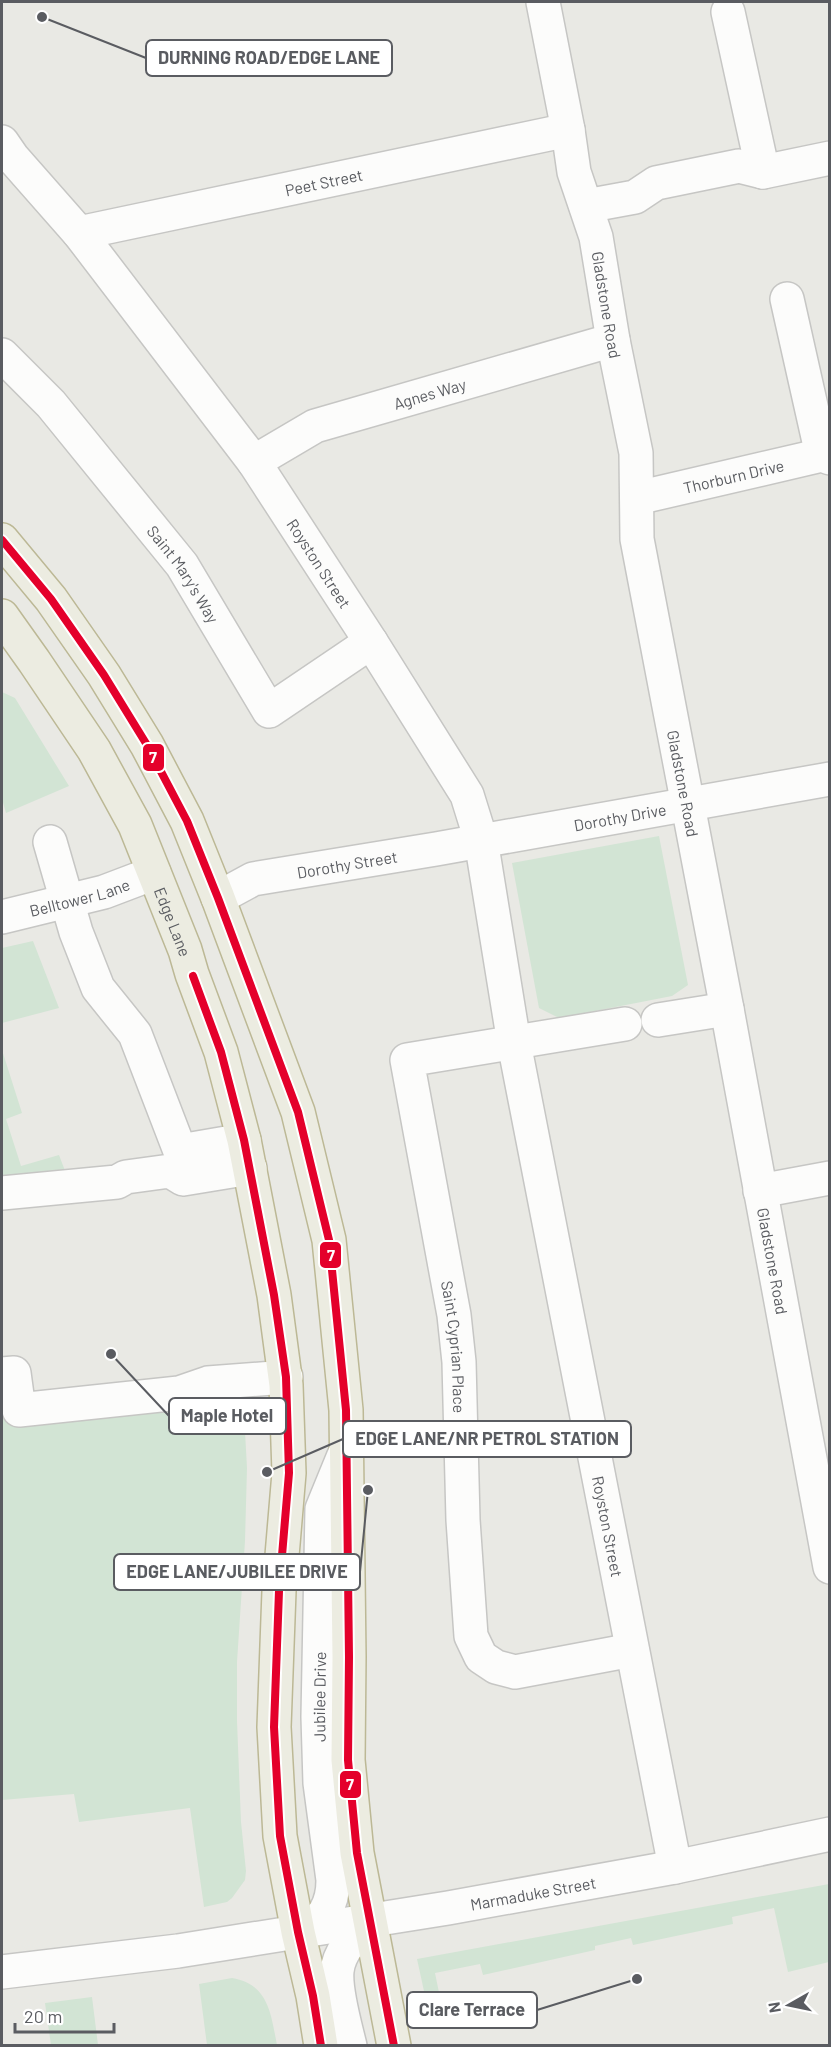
<svg xmlns="http://www.w3.org/2000/svg" width="831" height="2047" font-family="Barlow,sans-serif">
  <style>
    .green { fill: #d2e4d4 }
    .lines { fill: none; stroke-linecap: round; stroke-linejoin: round }
    .minor-casing { stroke: #c6c6c4; stroke-width: 36 }
    .highway-casing { stroke: #bcb895; stroke-width: 36 }
    .minor { stroke: #fcfcfb; stroke-width: 33 }
    .highway { stroke: #ecece1; stroke-width: 33 }
    .bus-1-casing { stroke: #fff; stroke-width: 12 }
    .bus-1 { stroke: #e4002b; stroke-width: 8 }
    .labels { text-anchor: middle; dominant-baseline: central; stroke-width: 5; stroke-linejoin: round; paint-order: stroke }
    .street-label { font-size: 16px; fill: #5a5c61; stroke: #fff }
    .leader { fill: none; stroke: #5a5c61; stroke-width: 2 }
    .callout-dot { fill: #5a5c61; stroke: #fff; stroke-width: 2 }
    .callout { fill: #fff; stroke: #5a5c61; stroke-width: 2 }
    .callout-label { font-size: 18px; text-anchor: middle; font-weight: bold; fill: #5a5c61 }
    .line-badge { stroke: #fff; stroke-width: 2 }
    .badge-label { font-size: 16px; text-anchor: middle; font-weight: bold; fill: #fff }
  </style>
  <rect width="100%" height="100%" fill="#e9e9e4"/>
  <!-- green -->
  <path class="green" d="M2 692 15 698 69 786 6 813 2 799Z
    M659 836 688 985 672 996 559 1018 539 1008 512 863Z
    M33 941 59 1008 2 1023V948Z
    M2 1050 22 1113 6 1119 21 1166 59 1155 67 1176 2 1184Z
    M243 1395 247 1468 245 1541 237 1662V1721L241 1822 246 1871 245 1880 232 1898 227 1902 204 1907 190 1808 79 1822 74 1794 2 1800V1419Z
    M829 1884V1962L788 1972 774 1908 732 1917 733 1924 633 1945 631 1938 595 1946V1950L483 1975 480 1964 435 1973 443 2012 429 2014 417 1959Z
    M232 1978C269 1984 271 2015 277 2045H207L199 1984Z
    M92 1997 98 2045H51L45 2003Z"/>
  <g class="lines">
    <defs>
      <g id="minor">
        <path id="s1" d="M543 2 568 130 574 172 596 237 613 340 636 453 637 539 727 1009 830 1567"/>
        <path d="M728 12 763 172"/>
        <path id="s2" d="M2 142 13 158 79 233 254 462 371 642 467 795 481 840 514 1043 675 1867"/>
        <path d="M586 206 635 197 656 183 739 166 763 172 830 158"/>
        <path id="s3" d="M79 233 568 130"/>
        <path d="M787 299 822 455"/>
        <path id="s4" d="M2 355 51 404 182 565 269 711 371 642"/>
        <path id="s5" d="M254 462 315 426 613 340"/>
        <path id="s6" d="M637 498 822 455 830 458"/>
        <path d="M50 842 76 932 98 988 135 1034 180 1151 244 1140"/>
        <path id="s7" d="M218 898 253 879 436 849 830 779"/>
        <path id="s8" d="M2 917 104 892 154 873"/>
        <path d="M658 1020 727 1009"/>
        <path id="s9" d="M625 1024 407 1060 454 1315 459 1362 463 1520 471 1636 481 1657 496 1667 515 1672 632 1650"/>
        <path d="M760 1191 830 1178"/>
        <path d="M2 1193 117 1182 126 1177 170 1171 183 1179 250 1168"/>
        <path d="M2 1374 14 1373 19 1410 179 1393 208 1383 286 1377"/>
        <path id="s10" d="M300 1932C323 1922 333 1905 333 1880L320 1783 318 1717 322 1509 347 1448"/>
        <path id="s11" d="M2 1972 178 1951 448 1908 675 1867 830 1834"/>
        <path d="M350 2046C345 2025 335 1991 337 1971 339 1951 356 1934 369 1920"/>
      </g>
      <g id="highway">
        <path d="M2 540 51 599 104 675 147 745 187 821 218 898 298 1112 329 1240 346 1410 349 1657 348 1760 357 1853 394 2046"/>
        <path id="s12" d="M2 616 34 661 94 750 135 825 185 950 192 974 221 1052 244 1140 274 1295 286 1385 289 1473 279 1591 274 1727 280 1836 298 1932 313 1996 321 2046"/>
      </g>
    </defs>
    <!-- minor casing -->
    <use href="#minor" class="minor-casing"/>
    <!-- highway casing -->
    <use href="#highway" class="highway-casing"/>
    <!-- minor -->
    <use href="#minor" class="minor"/>
    <!-- highway -->
    <use href="#highway" class="highway"/>
    <defs>
      <path id="bus-1" d="M2 540 51 599 104 675 147 745 187 821 218 898 298 1112 329 1240 346 1410 349 1657 348 1760 357 1853 394 2046
        M193 976 221 1052 244 1140 274 1295 286 1377 289 1473 279 1591 274 1727 280 1836 298 1932 313 1996 321 2046"/>
    </defs>
    <!-- bus-1 casing -->
    <use href="#bus-1" class="bus-1-casing"/>
    <!-- bus-1 -->
    <use href="#bus-1" class="bus-1"/>
  </g>
  <g class="labels">
    <!-- street labels -->
    <g class="street-label">
      <text stroke="none"><textPath href="#s3" startOffset="250">Peet Street</textPath></text>
      <text stroke="none"><textPath href="#s1" startOffset="310">Gladstone Road</textPath></text>
      <text stroke="none"><textPath href="#s5" startOffset="190">Agnes Way</textPath></text>
      <text stroke="none"><textPath href="#s6" startOffset="99">Thorburn Drive</textPath></text>
      <text stroke="none"><textPath href="#s2" startOffset="528">Royston Street</textPath></text>
      <text stroke="none"><textPath href="#s4" startOffset="285">Saint Mary's Way</textPath></text>
      <text stroke="none"><textPath href="#s1" startOffset="796">Gladstone Road</textPath></text>
      <text stroke="none"><textPath href="#s7" startOffset="412">Dorothy Drive</textPath></text>
      <text stroke="none"><textPath href="#s7" startOffset="135">Dorothy Street</textPath></text>
      <text stroke="none"><textPath href="#s8" startOffset="80">Belltower Lane</textPath></text>
      <text stroke="none"><textPath href="#s12" startOffset="352">Edge Lane</textPath></text>
      <text stroke="none"><textPath href="#s1" startOffset="1282">Gladstone Road</textPath></text>
      <text stroke="none"><textPath href="#s9" startOffset="512">Saint Cyprian Place</textPath></text>
      <text stroke="none"><textPath href="#s2" startOffset="1548">Royston Street</textPath></text>
      <text stroke="none"><textPath href="#s10" startOffset="250">Jubilee Drive</textPath></text>
      <text stroke="none"><textPath href="#s11" startOffset="537">Marmaduke Street</textPath></text>
    </g>
  </g>
  <!-- callouts -->
  <path class="leader" d="M42 17L146 58M111 1354L169 1416M267 1472L343 1439M368 1490L360 1572M637 1979L537 2010"/>
  <g class="callout-dot">
    <circle cx="42" cy="17" r="6"/>
    <circle cx="111" cy="1354" r="6"/>
    <circle cx="267" cy="1472" r="6"/>
    <circle cx="368" cy="1490" r="6"/>
    <circle cx="637" cy="1979" r="6"/>
  </g>
  <g class="callout">
    <rect x="146" y="40" width="246" height="36" rx="6"/>
    <rect x="169" y="1398" width="117" height="36" rx="6"/>
    <rect x="343" y="1421" width="288" height="36" rx="6"/>
    <rect x="114" y="1554" width="246" height="36" rx="6"/>
    <rect x="407" y="1992" width="130" height="36" rx="6"/>
  </g>
  <g class="callout-label">
    <text x="269" y="64">DURNING ROAD/EDGE LANE</text>
    <text x="227" y="1422">Maple Hotel</text>
    <text x="487" y="1445">EDGE LANE/NR PETROL STATION</text>
    <text x="237" y="1578">EDGE LANE/JUBILEE DRIVE</text>
    <text x="472" y="2016">Clare Terrace</text>
  </g>
  <g class="line-badge">
    <rect x="142" y="743" width="23" height="29" rx="6" fill="#e4002b"/>
    <rect x="319" y="1241" width="23" height="28" rx="6" fill="#e4002b"/>
    <rect x="339" y="1770" width="23" height="29" rx="6" fill="#e4002b"/>
  </g>
  <g class="badge-label">
    <text x="153" y="763">7</text>
    <text x="331" y="1261">7</text>
    <text x="350" y="1790">7</text>
  </g>
  <!-- border -->
  <rect width="831" height="2047" fill="none" stroke="#5a5c61" stroke-width="6"/>
  <!-- north arrow -->
  <g transform="translate(789 2005) rotate(261)" stroke="#ffffff" stroke-width="4.5" paint-order="stroke">
  <path d="M0-4.5L10 22L0 15L-10 22Z" fill="#5a5c61"/>
  <text y="-9" font-size="16" font-weight="bold" text-anchor="middle" fill="#5a5c61">N</text>
  </g>
  <!-- scale -->
  <path d="M15 2023v9h99v-9" fill="none" stroke="#5a5c61" stroke-width="3"/>
  <text x="24" y="2023" font-size="18" fill="#5a5c61" stroke="#ffffff" stroke-width="4.5" paint-order="stroke">20 m</text>
</svg>
